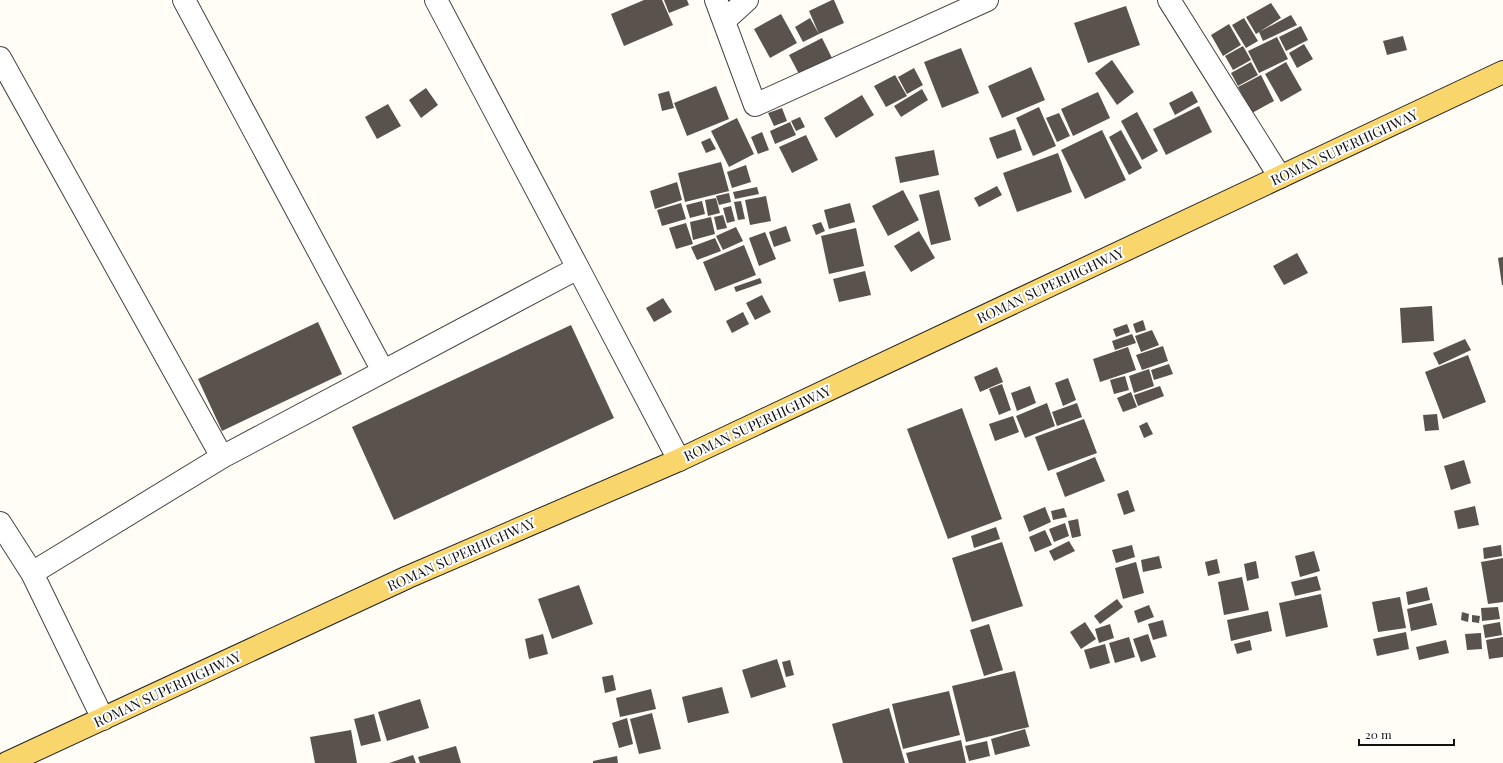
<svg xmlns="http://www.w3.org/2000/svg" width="1503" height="763" font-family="'Playfair Display',serif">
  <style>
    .building { fill: #5a524d }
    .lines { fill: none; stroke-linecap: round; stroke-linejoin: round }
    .minor-casing { stroke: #444; stroke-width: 24 }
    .primary-casing { stroke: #222; stroke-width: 24 }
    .minor { stroke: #fff; stroke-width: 22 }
    .primary { stroke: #f9d66b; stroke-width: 22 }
    .labels { text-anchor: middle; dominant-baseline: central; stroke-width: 4; stroke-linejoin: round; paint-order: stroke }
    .street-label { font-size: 14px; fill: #111; stroke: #fff }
  </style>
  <rect width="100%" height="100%" fill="#fffdf5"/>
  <!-- building -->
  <path class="building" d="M644 0H662L673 25 624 46 611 14Z
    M664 0H687L689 5 669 13Z
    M832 0H834L844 23 819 34 809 11Z
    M1271 3 1281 18 1256 34 1246 17Z
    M1126 6 1140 45 1088 63 1074 23Z
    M781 14 797 43 770 58 754 29Z
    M1291 15 1297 25 1263 41 1259 32Z
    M810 18 819 34 803 42 795 27Z
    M1244 18 1258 41 1246 48 1232 25Z
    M1229 24 1241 45 1223 56 1211 35Z
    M1301 26 1308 40 1286 51 1279 37Z
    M1403 36 1407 50 1387 55 1383 41Z
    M1277 37 1288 59 1259 73 1248 51Z
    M822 38 833 60 800 76 789 55Z
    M1304 44 1313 59 1297 68 1289 53Z
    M1243 46 1251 60 1233 70 1225 56Z
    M961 48 979 93 942 108 924 62Z
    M1112 60 1134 92 1117 105 1095 73Z
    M1251 62 1258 75 1238 86 1231 73Z
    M1286 62 1302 90 1281 102 1265 74Z
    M1031 67 1045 100 1002 118 988 86Z
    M914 68 923 85 907 94 898 77Z
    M895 75 907 96 886 107 874 86Z
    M1261 75 1274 101 1252 113 1238 87Z
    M716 86 729 119 687 136 674 103Z
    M426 88 438 105 421 118 409 100Z
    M922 89 928 100 901 117 894 106Z
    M669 91 674 108 662 111 658 94Z
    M1192 91 1198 102 1175 115 1169 103Z
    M1098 92 1110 118 1073 136 1061 109Z
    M862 95 874 115 836 138 824 118Z
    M388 104 401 126 377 139 365 117Z
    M1199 106 1212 132 1166 155 1153 129Z
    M1039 107 1056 146 1033 156 1016 118Z
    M782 108 787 121 774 126 768 113Z
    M1137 112 1158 151 1142 160 1121 121Z
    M1059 113 1070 136 1057 142 1046 118Z
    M800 117 805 127 796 131 791 121Z
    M737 118 754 154 729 167 711 131Z
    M790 122 796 135 775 144 770 131Z
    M1015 129 1022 150 997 159 989 138Z
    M1102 130 1126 180 1085 199 1061 150Z
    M1121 130 1142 168 1129 175 1109 137Z
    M762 132 769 150 758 154 751 137Z
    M806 135 818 160 792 173 779 147Z
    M710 138 716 149 706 153 701 142Z
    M934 150 939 175 900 183 895 157Z
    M1058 153 1072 192 1017 212 1003 173Z
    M721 162 729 191 685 202 678 173Z
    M746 165 751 182 732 188 727 172Z
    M677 182 682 200 655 209 650 191Z
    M997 186 1002 195 979 207 974 198Z
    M757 187 759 194 735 199 733 192Z
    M903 190 919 220 888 236 872 206Z
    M939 190 951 240 931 245 919 195Z
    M729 193 731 202 719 205 716 196Z
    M766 196 771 221 750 225 745 200Z
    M716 198 720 213 708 216 705 200Z
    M702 201 705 214 690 218 686 205Z
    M741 201 745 219 738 220 734 202Z
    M681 203 686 219 662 226 657 210Z
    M850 203 855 222 829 229 824 210Z
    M731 206 735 221 727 223 723 208Z
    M723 215 727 228 717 230 714 217Z
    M711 217 715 234 693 240 690 222Z
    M821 222 825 231 816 235 812 225Z
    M686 223 693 244 676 249 669 228Z
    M786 226 791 241 774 247 769 232Z
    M736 227 743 241 723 250 716 236Z
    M856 228 864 266 829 274 821 236Z
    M919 231 935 258 911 272 894 246Z
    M765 232 776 259 759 266 749 238Z
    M715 238 721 251 697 260 691 247Z
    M744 245 756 275 715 291 703 262Z
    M1297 253 1308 273 1284 285 1273 266Z
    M1503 257V285H1502L1498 258Z
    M865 271 871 295 839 302 833 279Z
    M760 278 762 283 736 292 734 287Z
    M762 295 771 312 755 320 746 303Z
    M663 298 672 312 654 322 646 308Z
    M1432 306 1434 341 1402 343 1400 308Z
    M743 312 749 324 732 333 726 321Z
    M1143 320 1146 330 1136 333 1133 324Z
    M318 322 342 374 222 431 198 379Z
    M1127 324 1130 332 1116 337 1113 329Z
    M571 325 614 418 394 520 352 427Z
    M1152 330 1159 345 1141 352 1135 336Z
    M1132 334 1136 343 1115 350 1112 341Z
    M1465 339 1471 350 1439 365 1433 353Z
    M1163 346 1168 361 1142 370 1136 355Z
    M1128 347 1136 370 1100 382 1093 359Z
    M1468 355 1486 402 1443 419 1425 372Z
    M1169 364 1173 374 1154 380 1151 370Z
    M997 367 1003 382 980 392 974 377Z
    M1149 369 1154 386 1134 393 1129 376Z
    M1125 376 1129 390 1114 394 1110 380Z
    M1068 378 1076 400 1063 406 1055 383Z
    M1002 384 1011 410 999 415 989 389Z
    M1030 386 1036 403 1017 411 1011 393Z
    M1160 386 1164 396 1138 406 1134 395Z
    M1131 392 1137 407 1123 412 1117 398Z
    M1047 403 1055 426 1025 438 1016 416Z
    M1077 403 1082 417 1057 426 1052 412Z
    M962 408 1002 519 948 539 907 429Z
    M1437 414 1439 430 1425 431 1423 415Z
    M1013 416 1019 432 995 441 989 424Z
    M1084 419 1097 453 1048 471 1035 437Z
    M1147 422 1153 434 1144 438 1139 426Z
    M1095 457 1105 481 1065 497 1056 473Z
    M1464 460 1471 483 1451 490 1444 466Z
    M1128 490 1135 511 1124 515 1117 494Z
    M1475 506 1479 525 1458 529 1454 511Z
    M1045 507 1051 522 1029 532 1023 516Z
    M1064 508 1067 517 1053 520 1051 511Z
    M1078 519 1081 536 1072 538 1068 521Z
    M1065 523 1069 536 1054 542 1049 529Z
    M996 527 1000 539 974 548 971 536Z
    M1045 530 1052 545 1035 552 1029 537Z
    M1069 541 1075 551 1054 561 1049 551Z
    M1002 542 1023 606 972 622 952 558Z
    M1132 545 1135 557 1116 563 1112 550Z
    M1501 545 1502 556 1484 559 1483 548Z
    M1314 551 1320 571 1300 577 1295 556Z
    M1159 556 1162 568 1143 572 1141 560Z
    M1503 558V602L1488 604 1481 562Z
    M1217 559 1220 573 1208 576 1205 562Z
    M1256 561 1259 578 1247 581 1244 564Z
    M1136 562 1144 593 1123 599 1115 568Z
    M1317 576 1321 590 1295 596 1291 582Z
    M1242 577 1249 610 1224 615 1218 582Z
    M579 585 593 624 552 639 538 599Z
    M1427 587 1430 600 1408 605 1406 592Z
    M1321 594 1328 627 1286 637 1279 603Z
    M1400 597 1406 628 1378 632 1372 602Z
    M1117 599 1123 607 1100 624 1094 616Z
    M1432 603 1437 625 1411 631 1407 609Z
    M1149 605 1154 617 1138 623 1134 611Z
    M1498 607 1500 619 1482 621 1481 608Z
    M1268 611 1272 631 1231 641 1227 620Z
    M1462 612 1469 614 1468 622 1461 620Z
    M1472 615 1480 616 1479 623 1472 622Z
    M1163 620 1167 636 1153 640 1148 624Z
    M1085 622 1096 639 1081 649 1070 632Z
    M1500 622 1502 635 1485 638 1483 625Z
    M989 624 1003 670 984 676 970 630Z
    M1110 624 1114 638 1099 643 1095 629Z
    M1406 632 1409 649 1377 656 1373 639Z
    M1481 633 1482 649 1467 650 1465 634Z
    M543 634 548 654 529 659 525 639Z
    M1148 634 1156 657 1141 662 1133 639Z
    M1129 637 1135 657 1115 663 1109 643Z
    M1503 637V657L1489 659 1486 640Z
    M1250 640 1252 650 1237 654 1234 644Z
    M1446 640 1449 653 1419 660 1416 647Z
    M1105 644 1110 663 1090 669 1084 650Z
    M777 659 786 687 751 698 742 670Z
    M790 660 794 675 786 677 782 662Z
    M1015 671 1029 727 966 742 952 686Z
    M613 675 616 690 605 693 602 677Z
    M722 687 729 713 688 723 682 697Z
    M651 689 656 709 620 717 616 698Z
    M949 691 960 735 903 749 892 704Z
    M420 699 429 728 387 741 378 712Z
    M889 708 905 763H843L832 724Z
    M652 713 661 749 639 754 630 719Z
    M374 714 381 741 361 746 354 719Z
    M627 718 633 744 619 748 612 723Z
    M1025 729 1030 746 995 755 991 739Z
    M351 730 357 763H315L310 737Z
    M961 740 966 763H909L906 753Z
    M987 741 990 756 969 761 965 746Z
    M456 746 461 763H420L418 757Z
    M413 755 416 763H389Z
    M617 756 618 763H593V761Z"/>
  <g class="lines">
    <defs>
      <path id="minor" d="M184 0 383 371
        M436 0 578 268 679 460
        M716 0 755 105 987 0
        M1169 0 1280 177
        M724 21 747 0
        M0 58 222 457
        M0 523 32 573 103 719
        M32 573 222 457 578 268"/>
      <path id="primary" d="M7 763 408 577 679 460 1503 72"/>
    </defs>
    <!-- minor casing -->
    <use href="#minor" class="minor-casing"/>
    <!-- primary casing -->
    <use href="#primary" class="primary-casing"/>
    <!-- minor -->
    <use href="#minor" class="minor"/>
    <!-- primary -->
    <use href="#primary" class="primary"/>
  </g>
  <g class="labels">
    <!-- street labels -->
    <g class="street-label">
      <text transform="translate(1344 147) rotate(-25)">ROMAN SUPERHIGHWAY</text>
      <text transform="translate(1050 285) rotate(-25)">ROMAN SUPERHIGHWAY</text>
      <text transform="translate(757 423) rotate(-25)">ROMAN SUPERHIGHWAY</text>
      <text transform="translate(461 554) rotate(-24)">ROMAN SUPERHIGHWAY</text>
      <text transform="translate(167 689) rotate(-25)">ROMAN SUPERHIGHWAY</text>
    </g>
  </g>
  <!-- scale -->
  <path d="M1359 739v6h95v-6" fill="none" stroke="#111111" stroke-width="2"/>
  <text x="1365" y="739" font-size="12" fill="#111111" stroke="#ffffff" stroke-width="3" paint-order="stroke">20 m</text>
</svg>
